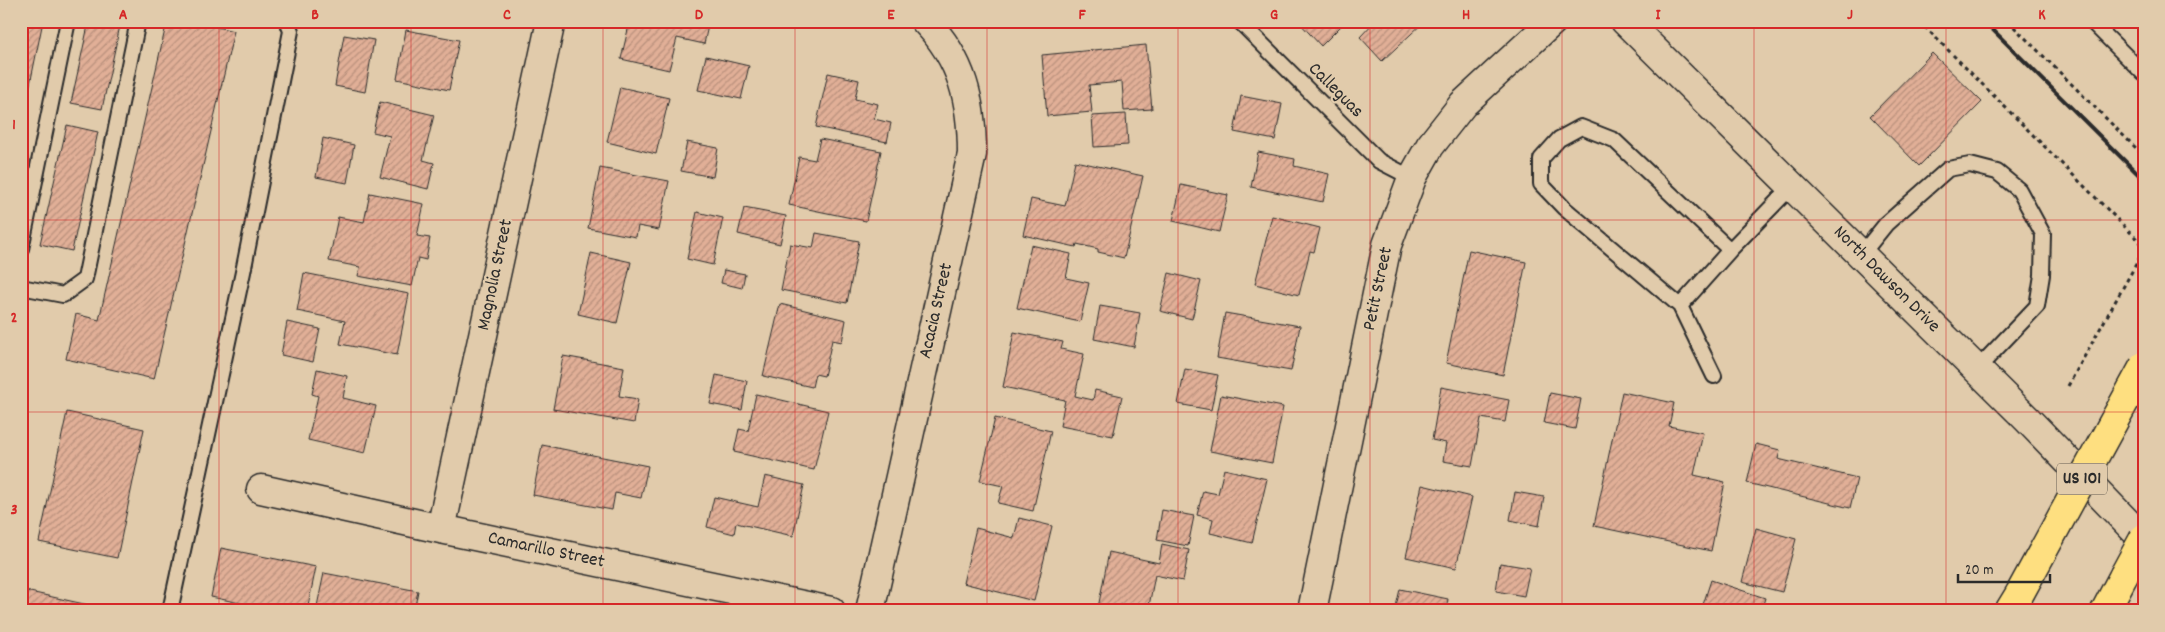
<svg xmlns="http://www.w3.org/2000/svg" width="2165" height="632" font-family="Dekko,sans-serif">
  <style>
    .building { fill: url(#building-hatch); stroke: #2b2b2b }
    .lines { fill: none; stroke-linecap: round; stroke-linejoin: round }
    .lane-casing { stroke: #2b2b2b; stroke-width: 18 }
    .street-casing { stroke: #2b2b2b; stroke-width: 31 }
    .secondary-casing { stroke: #2b2b2b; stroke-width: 31 }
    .highway-casing { stroke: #2b2b2b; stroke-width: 31 }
    .path { stroke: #2b2b2b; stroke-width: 3; stroke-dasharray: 4 4; stroke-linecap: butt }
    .lane { stroke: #e1cbab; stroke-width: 14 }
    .street { stroke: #e1cbab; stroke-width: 28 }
    .secondary { stroke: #e1cbab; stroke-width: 28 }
    .highway { stroke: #fedf80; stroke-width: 28 }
    .rail { stroke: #2b2b2b; stroke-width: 4 }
    .highway-bridge-casing { stroke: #2b2b2b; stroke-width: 31; stroke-linecap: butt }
    .highway-bridge { stroke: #fedf80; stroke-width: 28 }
    .grid { fill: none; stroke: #d62828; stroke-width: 1; stroke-opacity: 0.55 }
    .labels { text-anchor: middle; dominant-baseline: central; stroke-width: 4.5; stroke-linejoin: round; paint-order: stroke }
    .shield { fill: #e1cbab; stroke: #625b51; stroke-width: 1 }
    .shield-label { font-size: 18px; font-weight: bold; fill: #2b2b2b }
    .street-label { font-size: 19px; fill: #2b2b2b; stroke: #e1cbab }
    .neatline { fill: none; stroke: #d62828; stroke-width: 2 }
    .grid-label { font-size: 16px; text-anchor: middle; font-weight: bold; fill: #d62828 }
  </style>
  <defs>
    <pattern id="building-hatch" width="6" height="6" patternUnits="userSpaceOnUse" patternTransform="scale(1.25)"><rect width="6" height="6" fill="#e1af97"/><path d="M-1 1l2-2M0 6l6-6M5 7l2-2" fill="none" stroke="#b78f7b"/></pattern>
  </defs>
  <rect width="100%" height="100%" fill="#e1cbab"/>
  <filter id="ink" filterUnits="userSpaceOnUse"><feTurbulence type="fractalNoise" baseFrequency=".02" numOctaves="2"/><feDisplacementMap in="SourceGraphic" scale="10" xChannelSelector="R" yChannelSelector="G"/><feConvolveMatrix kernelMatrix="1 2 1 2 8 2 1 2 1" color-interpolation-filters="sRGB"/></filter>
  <g filter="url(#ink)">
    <!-- building -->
    <path class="building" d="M21 21H43L21 128Z
      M89 21H121L102 109 71 103Z
      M167 21H192L234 31 154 379 66 359 76 314 99 320Z
      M630 21H709L704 44 677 38 669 70 621 59Z
      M1298 21H1346L1321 46Z
      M1425 21 1382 61 1360 37 1375 21Z
      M406 30 459 40 449 90 397 79Z
      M344 35 374 40 365 92 335 86Z
      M1146 45 1152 109 1124 111 1122 82 1089 85 1092 112 1047 116 1042 55Z
      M1932 53 1982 102 1919 166 1870 116Z
      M706 56 749 66 741 99 698 90Z
      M828 73 859 80 855 99 878 104 874 119 891 123 887 142 816 127Z
      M620 87 669 98 656 154 607 142Z
      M1241 96 1282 104 1275 140 1234 132Z
      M380 102 434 115 423 160 434 163 428 189 380 177 390 136 373 132Z
      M1126 114 1128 145 1094 147 1092 116Z
      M67 125 98 132 72 251 40 244Z
      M323 138 354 145 347 183 316 177Z
      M820 139 881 151 866 221 789 205 799 157 815 160Z
      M687 142 718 148 713 177 681 171Z
      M1258 152 1295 159 1294 166 1329 174 1323 202 1251 187Z
      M1075 161 1143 176 1124 258 1098 252V249L1077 244 1076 247 1023 235 1031 199 1065 206Z
      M600 168 669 181 659 230 638 226 636 237 588 228Z
      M1181 185 1228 195 1219 232 1173 221Z
      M370 193 424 204 417 236 430 238 426 260 418 258 412 286 358 276 360 267 329 261 338 217 364 222Z
      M744 208 786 216 780 244 738 234Z
      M697 212 723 218 713 265 687 259Z
      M1272 216 1320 228 1314 252 1310 251 1299 295 1255 284Z
      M816 233 859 241 847 303 781 290 790 244 813 248Z
      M1031 245 1071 254 1066 278 1089 283 1080 322 1017 308Z
      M1469 250 1526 262 1503 375 1446 363Z
      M591 253 631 262 617 323 578 314Z
      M724 270 745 274 742 288 721 283Z
      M304 273 409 294 397 355 340 344 345 321 297 311Z
      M1169 273 1201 281 1192 319 1160 311Z
      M780 304 846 320 842 342 832 340 824 376 815 374 812 387 763 376Z
      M1100 306 1140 313 1134 347 1094 339Z
      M1225 313 1300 326 1291 371 1217 358Z
      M287 322 320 329 313 362 281 355Z
      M1014 332 1063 342 1061 349 1084 354 1075 396 1093 400 1095 390 1122 396 1113 436 1060 426 1065 400 1003 387Z
      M563 356 624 367 619 396 638 399 634 423 553 409Z
      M317 369 347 376 343 398 376 406 365 453 308 440 318 396 312 394Z
      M1185 369 1218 375 1211 410 1178 404Z
      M716 375 747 381 742 410 710 404Z
      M1441 387 1509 400 1505 422 1481 418 1472 466 1443 461 1446 443 1432 440Z
      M1622 392 1674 403 1669 426 1703 433 1694 475 1725 482 1711 551 1594 526Z
      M1550 393 1581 399 1575 429 1544 423Z
      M756 394 828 411 814 470 734 452 739 429 748 431Z
      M1221 395 1283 407 1272 463 1210 451Z
      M67 412 144 429 117 558 39 542Z
      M995 418 1051 431 1033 511 998 503 1003 486 980 481Z
      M1756 444 1780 450 1778 459 1857 478 1850 508 1747 483Z
      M542 445 648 466 641 498 615 493 612 510 533 495Z
      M1224 469 1267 479 1252 543 1210 533 1213 519 1197 515 1203 491 1218 494Z
      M765 476 804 485 793 536 736 523 734 534 707 527 714 497 758 507Z
      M1422 485 1472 497 1456 568 1406 557Z
      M1515 492 1544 497 1539 526 1510 520Z
      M1162 510 1194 516 1188 546 1157 540Z
      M1019 518 1052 526 1034 601 963 583 976 528 1014 538Z
      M21 521 25 522 21 542Z
      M1756 528 1796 539 1782 592 1742 582Z
      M1162 544 1189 550 1183 581 1155 575 1148 611H1112L1098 608 1109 552 1159 563Z
      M221 548 316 567 307 611H279L211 597Z
      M1500 563 1530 568 1524 596 1496 591Z
      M324 573 418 591 414 611H316Z
      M1711 580 1765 598 1761 611H1701Z
      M1400 589 1448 599 1446 611H1395Z
      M21 590 93 606 92 611H21Z
      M480 606 504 611H479Z"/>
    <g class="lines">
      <defs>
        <path id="lane" d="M1239 21 1379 161 1412 178
          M2091 21 2144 74
          M21 249 68 21
          M1861 255 1886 224 1948 169 1970 165 1997 172 2019 190 2043 234 2042 275 2037 306 1977 369
          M21 287 63 295 85 279 138 21
          M1680 306 1564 208 1541 184V159L1559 139 1581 127 1614 140 1730 250
          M1714 376 1680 306 1730 250 1792 186
          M170 611 243 272 291 31 287 21"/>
        <path id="street" d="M261 489 441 529 831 611
          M441 529 551 21
          M870 611 972 154C972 102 963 60 925 21"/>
        <path id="secondary" d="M1625 21 2027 419 2144 540
          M1312 611 1387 245 1412 178 1430 146 1463 104 1553 21"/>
        <path id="highway" d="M2009 611 2020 593
          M2105 611 2124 575 2137 557"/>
      </defs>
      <!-- lane casing -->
      <use href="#lane" class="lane-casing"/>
      <!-- street casing -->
      <use href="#street" class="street-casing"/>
      <!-- secondary casing -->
      <use href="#secondary" class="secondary-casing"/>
      <!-- highway casing -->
      <use href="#highway" class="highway-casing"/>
      <!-- path -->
      <path class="path" d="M1919 21 2144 246
        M2008 21 2144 156
        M2068 386 2144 250"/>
      <!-- lane -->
      <use href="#lane" class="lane"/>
      <!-- street -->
      <use href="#street" class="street"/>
      <!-- secondary -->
      <use href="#secondary" class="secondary"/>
      <!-- highway -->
      <use href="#highway" class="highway"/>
      <!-- rail -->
      <path class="rail" d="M1984 21 2144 180"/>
      <defs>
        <path id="highway-bridge" d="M2124 575 2144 538
          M2020 593 2144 366"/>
      </defs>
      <!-- highway-bridge casing -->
      <use href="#highway-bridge" class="highway-bridge-casing"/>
      <!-- highway-bridge -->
      <use href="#highway-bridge" class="highway-bridge"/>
    </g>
  </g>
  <!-- grid -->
  <path class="grid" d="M219 21V611M411 21V611M603 21V611M795 21V611M987 21V611M1178 21V611M1370 21V611M1562 21V611M1754 21V611M1946 21V611M21 220H2144M21 412H2144"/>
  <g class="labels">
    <!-- shield labels -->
    <rect class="shield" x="2057" y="463.5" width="50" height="31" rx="4"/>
    <g class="shield-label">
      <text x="2082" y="479">US 101</text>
    </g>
    <!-- street labels -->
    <g class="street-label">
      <text transform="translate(1335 91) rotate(45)">Calleguas</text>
      <text transform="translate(496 275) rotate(-78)">Magnolia Street</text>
      <text transform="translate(1886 280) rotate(45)">North Dawson Drive</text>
      <text transform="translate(1379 289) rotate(-78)">Petit Street</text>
      <text transform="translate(937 311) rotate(-77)">Acacia Street</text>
      <text transform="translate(546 551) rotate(12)">Camarillo Street</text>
    </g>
  </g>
  <!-- margin -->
  <rect width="2165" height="632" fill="none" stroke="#e1cbab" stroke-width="55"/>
  <!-- scale -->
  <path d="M1958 574v8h92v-8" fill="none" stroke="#2b2b2b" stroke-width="2.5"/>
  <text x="1965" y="574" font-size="15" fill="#2b2b2b" stroke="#e1cbab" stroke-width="4" paint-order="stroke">20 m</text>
  <rect x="28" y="28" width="2110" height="576" class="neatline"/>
  <g class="grid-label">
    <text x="123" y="19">A</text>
    <text x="315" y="19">B</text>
    <text x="507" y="19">C</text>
    <text x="699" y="19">D</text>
    <text x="891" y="19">E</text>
    <text x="1082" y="19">F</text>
    <text x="1274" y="19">G</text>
    <text x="1466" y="19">H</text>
    <text x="1658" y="19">I</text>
    <text x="1850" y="19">J</text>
    <text x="2042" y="19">K</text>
    <text x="14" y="129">1</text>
    <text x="14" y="322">2</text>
    <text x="14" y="514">3</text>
  </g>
</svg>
